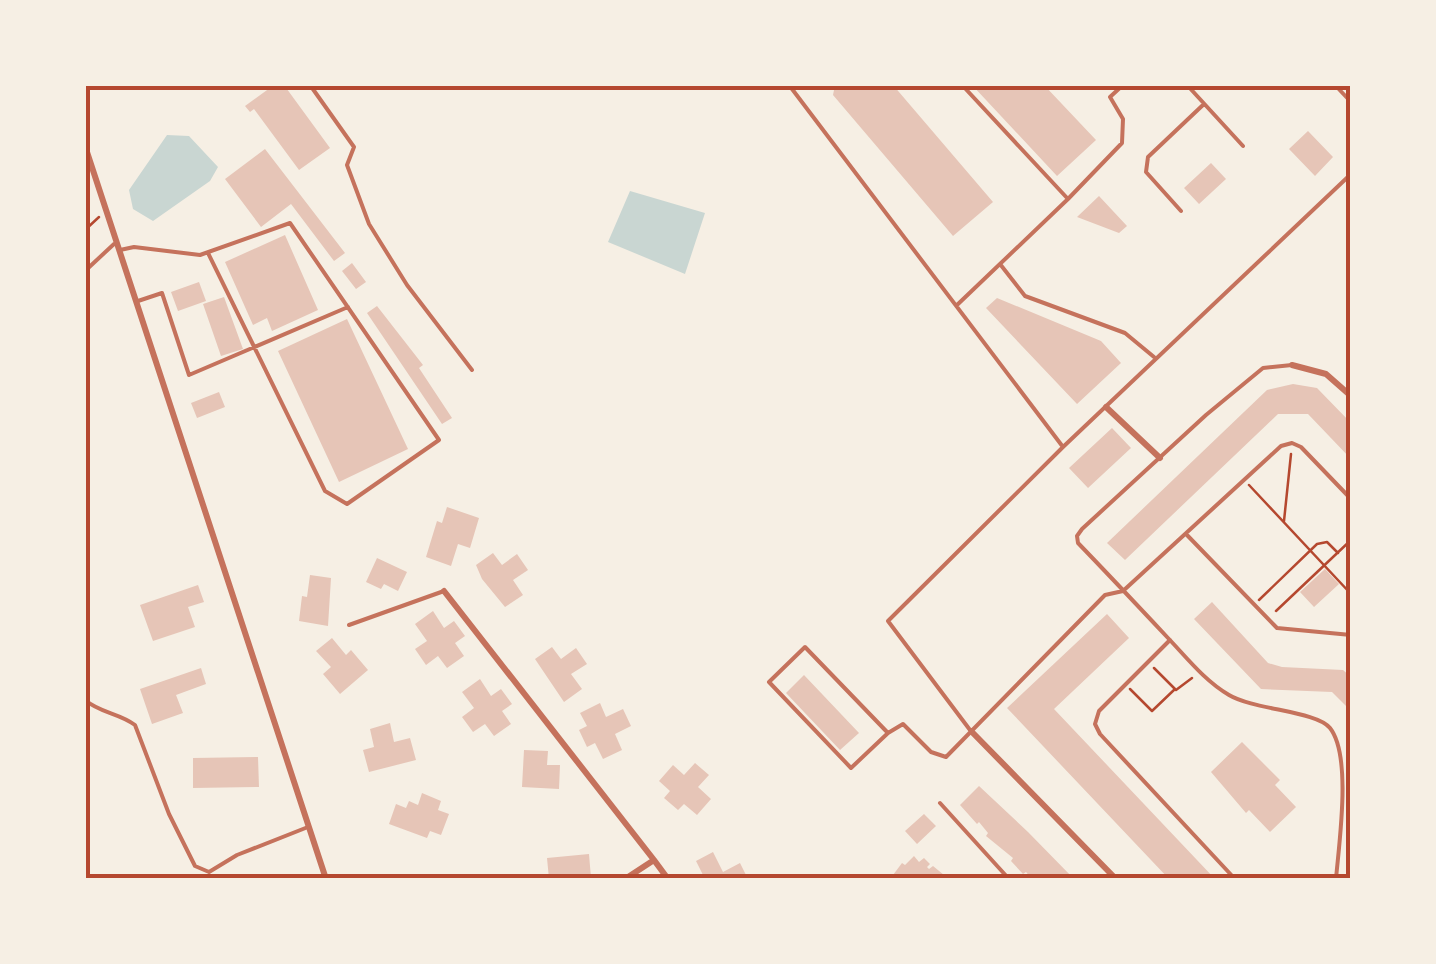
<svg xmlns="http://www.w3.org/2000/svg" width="1436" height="964" font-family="'Fira Sans Condensed',sans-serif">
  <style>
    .water { fill: #c9d6d2 }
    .building { fill: #e6c5b7 }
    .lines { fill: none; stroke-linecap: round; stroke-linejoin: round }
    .path { stroke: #b5482f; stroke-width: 2.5 }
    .service { stroke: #c5725c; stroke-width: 4 }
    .minor { stroke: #c5725c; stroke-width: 6 }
    .neatline { fill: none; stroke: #b5482f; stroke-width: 4 }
  </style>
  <rect width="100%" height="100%" fill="#f6efe4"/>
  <!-- water -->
  <path class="water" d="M167 135 189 136 218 167 210 181 153 221 133 209 129 190Z
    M630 191 705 213 685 274 608 242Z"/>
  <!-- building -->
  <path class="building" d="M274 85H284L330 148 299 170 254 109 250 112 245 106Z
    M835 85H893L993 202 953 236 833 95Z
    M972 85H1044L1096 140 1057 176Z
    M1308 131 1333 157 1315 176 1289 149Z
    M265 149 345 253 334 261 291 204 261 227 225 179Z
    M1211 163 1226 179 1199 204 1184 188Z
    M1099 196 1127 226 1119 233 1077 217Z
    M285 235 318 310 272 331 267 318 253 325 225 262Z
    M352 263 366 282 356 289 342 271Z
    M199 282 206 301 178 311 171 292Z
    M224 297 243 349 221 356 203 304Z
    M997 298 1101 341 1121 363 1077 404 986 308Z
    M377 306 423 365 419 368 452 418 442 424 367 313Z
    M347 319 408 449 339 482 278 351Z
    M1293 384 1317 388 1351 423V459L1308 414H1278L1125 560 1107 543 1267 390Z
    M219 392 225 407 197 418 191 403Z
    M1112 428 1131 448 1088 488 1069 468Z
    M447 507 479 518 470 548 458 544 451 566 426 557 437 521 442 523Z
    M493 553 502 565 517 554 528 570 513 580 523 595 505 607 482 579 476 565Z
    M377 558 407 572 398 591 384 584 381 589 366 582Z
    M1325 569 1339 584 1314 607 1300 592Z
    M310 575 331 578 328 626 299 621 302 596 307 597Z
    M198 585 204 602 188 607 195 627 153 641 140 605Z
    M1212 602 1268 663 1282 667 1343 670 1351 677V711L1332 692 1261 689 1194 619Z
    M433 611 444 628 454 621 465 636 455 643 464 656 447 668 438 656 426 665 415 649 427 641 415 624Z
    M1107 614 1129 638 1054 709 1215 879H1169L1007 708Z
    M332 638 346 655 351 650 368 670 340 694 323 674 331 667 316 651Z
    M552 647 561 659 576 648 587 664 571 674 582 689 564 702 535 659Z
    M201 668 206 684 176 695 183 713 152 724 140 689Z
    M804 675 859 733 840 750 786 693Z
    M480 679 491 696 501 689 512 704 502 711 511 724 494 736 485 724 473 732 462 717 474 708 462 692Z
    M600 703 606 717 623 709 631 726 615 734 622 750 603 759 595 743 587 747 579 730 587 726 580 713Z
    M390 723 394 742 410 738 416 760 369 772 363 750 374 747 370 729Z
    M1242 742 1280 780 1275 785 1296 807 1270 832 1249 810 1246 813 1211 772Z
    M524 750 548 751 547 765H560L559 789 522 787Z
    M258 757 259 787 193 788V758Z
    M695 763 709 775 698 787 711 799 697 815 684 804 678 810 664 798 670 791 659 781 673 765 684 775Z
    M979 786 1028 832 1074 879H1032L1026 872 1023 874 1011 861 1013 858 986 836 988 833 979 822 977 824 960 805Z
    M422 793 441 801 438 810 449 814 441 835 430 831 427 838 389 824 396 804 406 808 409 801 418 805Z
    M924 814 936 826 917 844 905 831Z
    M713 852 723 872 740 863 748 879H705L696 861Z
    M589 854 591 878 549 879 547 858Z
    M914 856 919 862 924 858 930 864 927 867 929 869 933 866 944 875 939 879H890L902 863 905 865Z"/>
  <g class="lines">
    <!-- path -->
    <path class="path" d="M85 230 99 217
      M1249 485 1351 594
      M1284 521 1291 454
      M1259 600 1317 544 1327 542 1338 553
      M1276 611 1351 540
      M1130 689 1152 711 1175 689 1154 668
      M1176 690 1192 678"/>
    <!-- service -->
    <path class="service" d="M310 85 354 147 347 165 369 224 407 285 472 370
      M789 85 1063 447
      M1187 85 1243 146
      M1335 85 1351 102
      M1068 199 1122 143 1123 119 1110 97 1123 85
      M1181 211 1146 172 1148 157 1204 104
      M120 250 134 247 200 255 290 223 439 440 347 504 325 491 208 253
      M1000 264 1025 296 1125 333 1154 357
      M85 271 114 244
      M138 301 162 293 189 375 348 307
      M957 305 1068 199 962 85
      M1292 365 1263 368 1206 415 1082 529 1077 536 1078 543C1108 574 1138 606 1168 638 1187 658 1205 681 1229 695 1254 710 1317 711 1330 728 1352 756 1339 843 1336 879
      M1186 534 1277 628 1351 635
      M85 592V635
      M349 625 444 591
      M1170 640 1099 711 1095 724 1100 734 1235 879
      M85 700C100 713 119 713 135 725L169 814 195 866 209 872 237 855 308 827
      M970 730 888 621 1063 447 1351 174
      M888 733 851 768 769 682 805 647 888 733 903 724 931 752 946 757 1105 595 1123 591 1281 446 1292 443 1301 447 1351 499
      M940 803 1009 879"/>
    <!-- minor -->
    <path class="minor" d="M85 146 326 879
      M1292 365 1326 374 1351 396
      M1106 407 1160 458
      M444 591 654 860 625 879
      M972 732 1116 879
      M654 860 668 879"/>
  </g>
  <!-- border -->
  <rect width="1436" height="964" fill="none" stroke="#f6efe4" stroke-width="175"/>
  <rect x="88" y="88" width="1260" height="788" class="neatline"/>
</svg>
